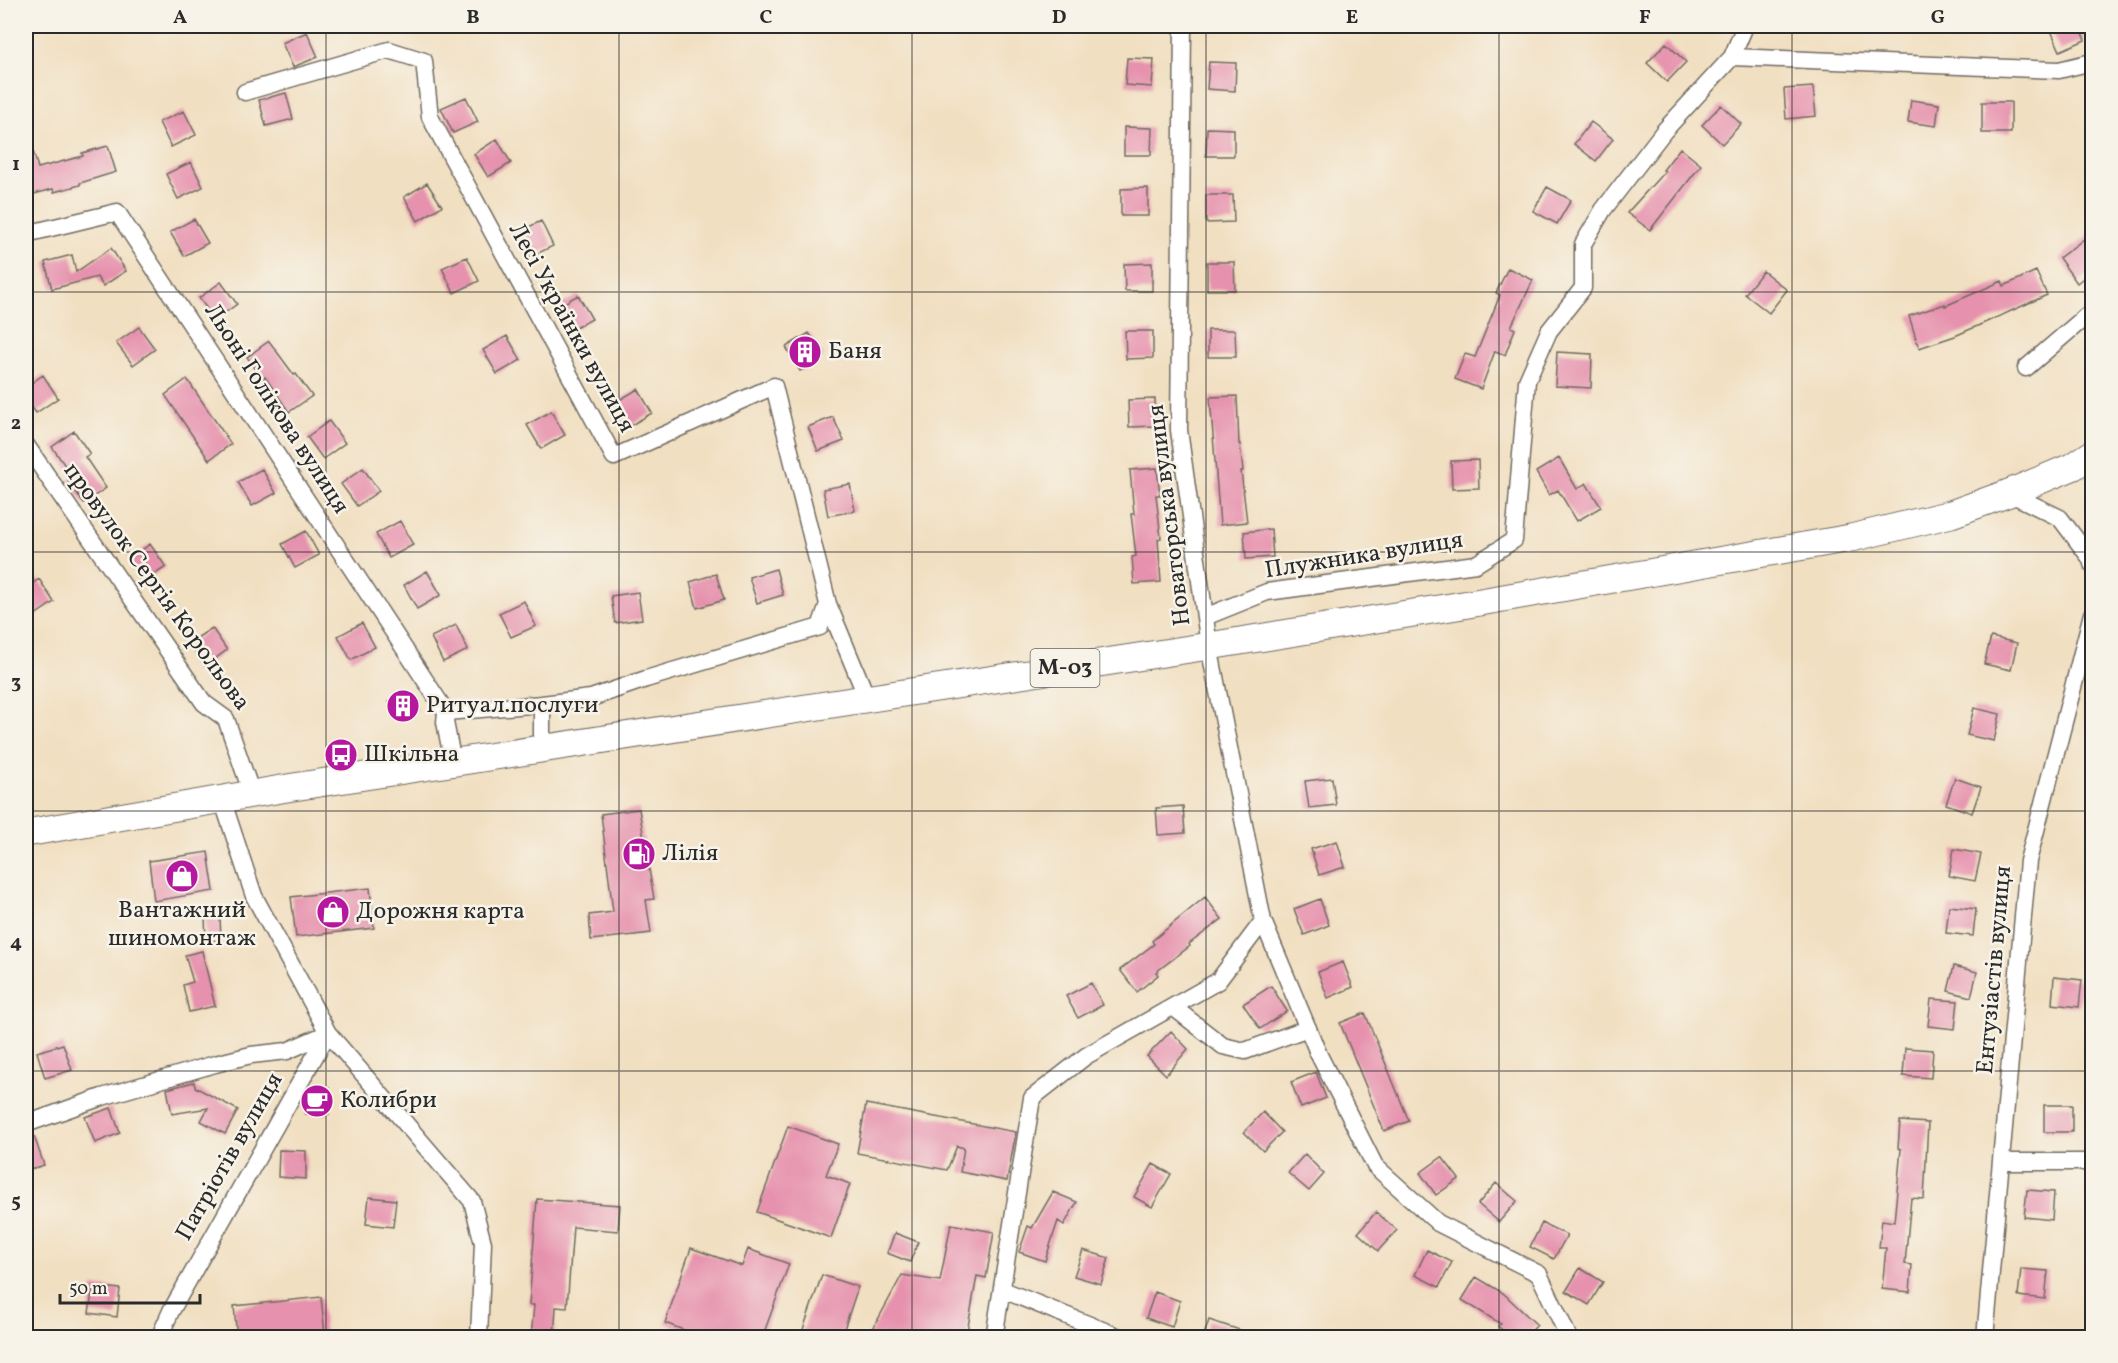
<svg xmlns="http://www.w3.org/2000/svg" width="2118" height="1363" font-family="Vollkorn,serif">
  <style>
    .building { fill: #e691ad }
    .lines { fill: none; stroke-linecap: round; stroke-linejoin: round }
    .minor-casing { stroke: #706a60; stroke-width: 19 }
    .trunk-casing { stroke: #706a60; stroke-width: 29 }
    .minor { stroke: #fff; stroke-width: 16 }
    .trunk { stroke: #fff; stroke-width: 27 }
    .grid { fill: none; stroke: #2b2b2b; stroke-width: 1.5; stroke-opacity: 0.55 }
    .labels { text-anchor: middle; dominant-baseline: central; stroke-width: 5; stroke-linejoin: round; paint-order: stroke }
    .shield { fill: #f7f3e8; stroke: #686764; stroke-width: 1.5 }
    .shield-label { font-size: 22px; font-weight: bold; fill: #2b2b2b }
    .street-label { font-size: 24px; fill: #2b2b2b; stroke: #f7f3e8 }
    .poi-label { font-size: 24px; fill: #2b2b2b; stroke: #f7f3e8; text-anchor: start }
    .neatline { fill: none; stroke: #2b2b2b; stroke-width: 2 }
    .grid-label { font-size: 20px; text-anchor: middle; font-weight: bold; fill: #2b2b2b }
  </style>
  <rect width="100%" height="100%" fill="#f7f3e8"/>
  <filter id="ink" filterUnits="userSpaceOnUse"><feTurbulence type="fractalNoise" baseFrequency=".0167" numOctaves="2"/><feDisplacementMap in="SourceGraphic" scale="12" xChannelSelector="R" yChannelSelector="G"/><feConvolveMatrix kernelMatrix="1 2 1 2 8 2 1 2 1" color-interpolation-filters="sRGB"/></filter>
  <filter id="wash" filterUnits="userSpaceOnUse"><feTurbulence type="fractalNoise" baseFrequency=".008" numOctaves="4" result="noise"/><feDisplacementMap in="SourceGraphic" scale="24" xChannelSelector="R" yChannelSelector="G"/><feGaussianBlur stdDeviation="1.35" result="paint"/><feColorMatrix in="noise" values="0 0 0 0 0 0 0 0 0 0 0 0 0 0 0 0 0 1.4 0 .05"/><feComposite in="paint" operator="in"/></filter>
  <g filter="url(#wash)">
    <rect width="100%" height="100%" fill="#f1dfc1"/>
    <g id="blocks">
      <!-- building -->
      <path class="building" d="M2049 26H2079L2085 40 2060 51Z
        M307 32 318 57 293 67 282 43Z
        M1666 43 1686 62 1667 82 1647 63Z
        M1127 58 1154 59 1152 87 1125 85Z
        M1209 62 1236 63 1235 91 1207 89Z
        M1813 87 1816 116 1786 119 1784 89Z
        M286 93 293 119 266 126 259 100Z
        M466 97 478 122 453 133 441 108Z
        M1911 100 1939 104 1936 126 1908 122Z
        M1982 102H2011V133H1982Z
        M1721 105 1741 124 1722 144 1702 125Z
        M184 111 196 135 171 147 159 122Z
        M1591 122 1613 139 1596 161 1574 144Z
        M1124 127 1152 128 1151 155H1124Z
        M1207 128 1234 129V156H1206Z
        M497 139 511 163 488 177 474 154Z
        M30 141 38 168 83 156 82 153 108 146 116 172 80 183V185L54 192 53 189 26 196V142Z
        M1680 148 1701 165 1650 230 1627 213 1665 171 1663 170Z
        M191 162 203 187 178 199 166 174Z
        M427 183 442 206 418 221 404 197Z
        M1547 187 1571 200 1557 224 1533 211Z
        M1148 188V216H1121V189Z
        M1206 195H1233L1234 222 1206 223Z
        M194 219 208 243 184 256 170 232Z
        M541 221 553 246 528 258 516 233Z
        M2092 233V271L2077 283 2059 258Z
        M111 248 126 271 103 286 97 277 52 289 45 262 72 255 76 272Z
        M467 257 479 281 454 293 442 268Z
        M1207 262H1234L1235 290H1207Z
        M1152 263V291H1125L1124 264Z
        M1508 268 1533 280 1511 327 1515 329 1505 355 1495 351 1481 389 1455 379 1465 354 1475 357 1500 295 1496 293Z
        M1763 271 1787 290 1769 313 1745 294Z
        M2036 271 2047 295 1955 336 1919 348 1909 316 1945 304V306L2002 281 2004 286Z
        M221 282 237 304 215 320 199 298Z
        M578 295 592 319 568 332 554 309Z
        M139 327 155 349 133 365 116 343Z
        M1208 330H1235L1236 357H1208Z
        M1125 331H1153V358L1126 359Z
        M809 333 824 356 800 371 786 347Z
        M507 336 521 360 497 374 483 350Z
        M269 341 294 375 296 374 312 396 289 412 265 377 263 379 247 357Z
        M1557 352 1592 354 1591 388 1555 386Z
        M43 375 58 398 36 413 26 399V387Z
        M187 379 231 444 209 460 165 395Z
        M638 389 652 413 628 427 614 403Z
        M1237 396 1239 444H1240L1243 471H1241L1247 522 1220 525 1210 397Z
        M1155 399 1156 426 1129 427 1128 400Z
        M551 411 565 435 541 449 527 425Z
        M833 417 844 441 818 451 808 427Z
        M329 421 345 443 323 459 307 437Z
        M74 431 90 454 85 457 106 488 84 503 68 481 73 477 52 447Z
        M1559 458 1577 489 1586 483 1601 507 1577 521 1558 490 1549 495 1536 472Z
        M1478 460 1479 488 1452 489 1451 461Z
        M363 468 379 491 357 506 341 484Z
        M1157 468 1160 495H1156L1161 538 1158 539 1161 582 1134 584 1132 557 1136 556 1131 514H1134L1130 470Z
        M262 469 276 493 252 506 238 482Z
        M850 484 855 511 828 516 823 489Z
        M400 521 413 545 389 558 376 534Z
        M1271 529 1273 557 1246 559 1244 532Z
        M306 531 319 555 295 568 282 544Z
        M150 544 166 567 143 582 128 560Z
        M776 569 783 595 757 603 749 577Z
        M427 571 441 595 417 609 404 585Z
        M716 574 724 600 697 608 690 582Z
        M39 579 54 602 32 617 26 608V588Z
        M638 592 642 619 615 623 611 596Z
        M524 601 536 626 511 637 499 613Z
        M362 623 375 647 351 660 338 636Z
        M456 625 468 650 443 662 431 637Z
        M212 628 227 650 205 666 189 643Z
        M1991 637 2017 643 2011 670 1984 664Z
        M413 694 417 710 393 717 389 701Z
        M1974 708 2000 714 1994 741 1967 735Z
        M1332 778 1336 805 1309 808 1305 781Z
        M1955 778 1981 787 1972 813 1946 804Z
        M1183 806 1185 833 1158 835 1156 808Z
        M639 809 654 899 646 900 651 933 591 940 589 915 613 912 601 814Z
        M1337 841 1345 867 1319 875 1311 849Z
        M1954 849 1981 854 1975 881 1949 876Z
        M208 852 214 891 154 901 149 861Z
        M370 888 374 928 296 937 291 897Z
        M1205 897 1222 919 1189 944 1190 946 1156 972 1158 975 1137 992 1120 970 1154 944 1152 941Z
        M1320 899 1329 925 1304 935 1294 909Z
        M1949 906 1976 909 1973 936 1946 933Z
        M205 917H220L221 940 206 941Z
        M202 951 215 1006 189 1012 183 985 193 982 185 955Z
        M1343 962 1353 987 1328 998 1318 972Z
        M1954 966 1977 972 1971 997 1948 991Z
        M2054 977 2082 980 2079 1007 2052 1004Z
        M1091 983 1103 1005 1078 1018 1066 996Z
        M1271 986 1287 1011 1260 1029 1243 1004Z
        M1931 999 1958 1001 1955 1029 1928 1026Z
        M1365 1013 1409 1121 1384 1131 1340 1023Z
        M1171 1031 1188 1049 1166 1075 1147 1056Z
        M63 1044 72 1070 45 1078 37 1052Z
        M1905 1048 1933 1050 1931 1078 1903 1076Z
        M1316 1072 1326 1098 1301 1108 1291 1082Z
        M194 1082 195 1087 238 1110 225 1134 201 1121 208 1108 172 1114 167 1089Z
        M309 1087 329 1088V1114H306L307 1092Z
        M866 1104 1016 1132 1007 1181 960 1172 964 1148 957 1146 947 1170 857 1153Z
        M2044 1105H2072V1132H2044Z
        M111 1108 120 1133 95 1143 85 1117Z
        M1263 1112 1282 1132 1263 1151 1244 1132Z
        M1900 1121 1928 1123 1924 1199 1911 1198 1905 1264 1912 1265 1910 1292 1882 1289 1886 1248H1879L1882 1220 1894 1222 1901 1149 1898 1148Z
        M788 1126 838 1144 826 1175 850 1184 831 1238 757 1212Z
        M33 1133 44 1165 26 1171V1134Z
        M279 1150 306 1151V1179L278 1177Z
        M1305 1154 1324 1174 1309 1191 1288 1173Z
        M1442 1157 1459 1179 1436 1195 1420 1173Z
        M1153 1164 1171 1174 1152 1207 1134 1197Z
        M1496 1183 1517 1201 1499 1222 1478 1204Z
        M2027 1190 2054 1192 2052 1220 2024 1217Z
        M1053 1192 1077 1202 1064 1225 1058 1221 1045 1261 1019 1252 1028 1226 1032 1228Z
        M369 1197 396 1200 393 1227 366 1224Z
        M537 1199 620 1205 618 1231 573 1227 567 1308 556 1307 554 1338H531L534 1305H529Z
        M1376 1212 1397 1230 1378 1251 1358 1233Z
        M1542 1223 1567 1235 1554 1259 1530 1247Z
        M951 1224 994 1232 986 1278 977 1276 966 1338H868L902 1275 940 1281Z
        M895 1233 918 1242 910 1262 887 1253Z
        M691 1248 742 1266 748 1249 789 1264 762 1338H705L665 1323Z
        M1083 1250 1109 1258 1101 1284 1074 1276Z
        M1427 1250 1452 1262 1439 1287 1415 1275Z
        M1580 1268 1603 1282 1589 1305 1566 1291Z
        M2021 1269 2048 1271 2045 1299 2018 1296Z
        M822 1275 858 1287 841 1338H800Z
        M1476 1277 1503 1293 1537 1325 1525 1338H1510L1498 1326 1501 1324 1462 1300Z
        M93 1286 120 1289 117 1317 89 1313Z
        M1155 1292 1180 1301 1172 1327 1146 1318Z
        M321 1297 325 1335 300 1338H237L234 1306Z
        M1209 1320 1255 1335 1254 1338H1203Z"/>
    </g>
  </g>
  <g filter="url(#ink)">
    <use href="#blocks" fill-opacity="0" stroke="#706a60" stroke-width="1.5"/>
    <g class="lines">
      <defs>
        <path id="minor" d="M1732 57 2059 70 2092 62
          M245 92 389 50 424 61 430 117 614 457 774 386 828 604 867 698
          M26 234 117 212 446 712 445 722 453 763
          M2026 368 2092 311
          M26 445 204 703 226 719 252 794
          M2009 493 2060 518 2091 559 2092 564
          M1205 617 1267 592 1476 564 1514 540 1527 381 1549 331 1583 288V244L1603 210 1664 131 1732 57 1745 26
          M446 712 542 704
          M542 748V704L591 698 646 679 820 627 828 604
          M222 799 254 896 328 1033 472 1201 483 1243 479 1338
          M1263 921 1319 1055 1375 1166 1438 1223 1539 1274 1569 1338
          M1173 1007 1223 1046 1245 1051 1308 1028
          M26 1124 102 1097 215 1064 251 1055 287 1051 328 1033
          M2002 1162H2092
          M1003 1290 1122 1338
          M159 1338 171 1311 328 1033
          M994 1338 1032 1098 1086 1056 1218 981 1263 921 1209 646 1179 430 1183 26
          M1985 1338 2028 861 2092 614"/>
        <path id="trunk" d="M26 833 287 788 1209 646 1457 606 1851 538 1951 514 2009 493 2074 466 2092 454"/>
      </defs>
      <!-- minor casing -->
      <use href="#minor" class="minor-casing"/>
      <!-- trunk casing -->
      <use href="#trunk" class="trunk-casing"/>
      <!-- minor -->
      <use href="#minor" class="minor"/>
      <!-- trunk -->
      <use href="#trunk" class="trunk"/>
    </g>
  </g>
  <!-- grid -->
  <path class="grid" d="M326 26V1338M619 26V1338M912 26V1338M1206 26V1338M1499 26V1338M1792 26V1338M26 292H2092M26 552H2092M26 811H2092M26 1071H2092"/>
  <!-- icons -->
  <defs>
    <symbol id="building-disc" viewBox="-11 -11 22 22"><circle r="9.5" fill="#b5179e" stroke="#f7f3e8"/><path d="M-4-6H4V6H1V3H-1V6H-4ZM-2.5-4.3h1.7v1.8h-1.7ZM.8-4.3h1.7v1.8H.8ZM-2.5-1h1.7V.8h-1.7ZM.8-1h1.7V.8H.8Z" fill="#fff"/></symbol>
    <symbol id="bus-disc" viewBox="-11 -11 22 22"><circle r="9.5" fill="#b5179e" stroke="#f7f3e8"/><path d="M-5-6H5V4H4V6H2V4H-2V6H-4V4H-5ZM-3.5-4V0h7V-4ZM-3.5 1.2v1.5H-2V1.2ZM2 1.2v1.5H3.5V1.2Z" fill="#fff"/></symbol>
    <symbol id="fuel-disc" viewBox="-11 -11 22 22"><circle r="9.5" fill="#b5179e" stroke="#f7f3e8"/><path d="M-5.5-6h7V0h2V4h1.3V-2.5L3-4.5l.8-.8L6-3V5H2.5V1h-1V6h-7ZM-4.2-4.7v3.2H.2V-4.7Z" fill="#fff"/></symbol>
    <symbol id="shop-disc" viewBox="-11 -11 22 22"><circle r="9.5" fill="#b5179e" stroke="#f7f3e8"/><path d="M-5-2.5h2.3a2.7 3.5 0 0 1 5.4 0H5L5.5 6h-11ZM-1.5-2.5h3a1.5 2.3 0 0 0-3 0Z" fill="#fff"/></symbol>
    <symbol id="cafe-disc" viewBox="-11 -11 22 22"><circle r="9.5" fill="#b5179e" stroke="#f7f3e8"/><path d="M-5.5-4.5H6V0H3Q3 3.5 0 3.5H-2.5Q-5.5 3.5-5.5 0ZM3-3.2v2h1.7v-2ZM-6 4.5H4V6H-6Z" fill="#fff"/></symbol>
  </defs>
  <g fill-rule="evenodd">
    <use href="#building-disc" x="786" y="333" width="38" height="38"/>
    <use href="#building-disc" x="384" y="687" width="38" height="38"/>
    <use href="#bus-disc" x="322" y="736" width="38" height="38"/>
    <use href="#fuel-disc" x="620" y="835" width="38" height="38"/>
    <use href="#shop-disc" x="163" y="857" width="38" height="38"/>
    <use href="#shop-disc" x="314" y="893" width="38" height="38"/>
    <use href="#cafe-disc" x="298" y="1082" width="38" height="38"/>
  </g>
  <g class="labels">
    <!-- shield labels -->
    <rect class="shield" x="1030.5" y="649" width="69" height="38" rx="4.5"/>
    <g class="shield-label">
      <text x="1065" y="668">М-03</text>
    </g>
    <!-- street labels -->
    <g class="street-label">
      <text transform="translate(571 328) rotate(61)">Лесі Українки вулиця</text>
      <text transform="translate(276 409) rotate(57)">Льоні Голікова вулиця</text>
      <text transform="translate(1170 515) rotate(-97)">Новаторська вулиця</text>
      <text transform="translate(1364 556) rotate(-9)">Плужника вулиця</text>
      <text transform="translate(156 587) rotate(54)">провулок Сергія Корольова</text>
      <text transform="translate(1995 970) rotate(-85)">Ентузіастів вулиця</text>
      <text transform="translate(230 1157) rotate(-60)">Патріотів вулиця</text>
    </g>
    <!-- poi labels -->
    <g class="poi-label">
      <text x="828" y="352">Баня</text>
      <text x="426" y="706">Ритуал.послуги</text>
      <text x="364" y="755">Шкільна</text>
      <text x="662" y="854">Лілія</text>
      <text x="182" y="911" text-anchor="middle">Вантажний<tspan x="182" dy="28">шиномонтаж</tspan></text>
      <text x="356" y="912">Дорожня карта</text>
      <text x="340" y="1101">Колибри</text>
    </g>
  </g>
  <!-- margin -->
  <rect width="2118" height="1363" fill="none" stroke="#f7f3e8" stroke-width="66"/>
  <!-- scale -->
  <path d="M60 1294v9h140v-9" fill="none" stroke="#2b2b2b" stroke-width="3"/>
  <text x="69" y="1294" font-size="18" fill="#2b2b2b" stroke="#f7f3e8" stroke-width="4.5" paint-order="stroke">50 m</text>
  <rect x="33" y="33" width="2052" height="1297" class="neatline"/>
  <g class="grid-label">
    <text x="180" y="23">A</text>
    <text x="473" y="23">B</text>
    <text x="766" y="23">C</text>
    <text x="1059" y="23">D</text>
    <text x="1352" y="23">E</text>
    <text x="1645" y="23">F</text>
    <text x="1938" y="23">G</text>
    <text x="16" y="170">1</text>
    <text x="16" y="429">2</text>
    <text x="16" y="688">3</text>
    <text x="16" y="948">4</text>
    <text x="16" y="1207">5</text>
  </g>
</svg>
